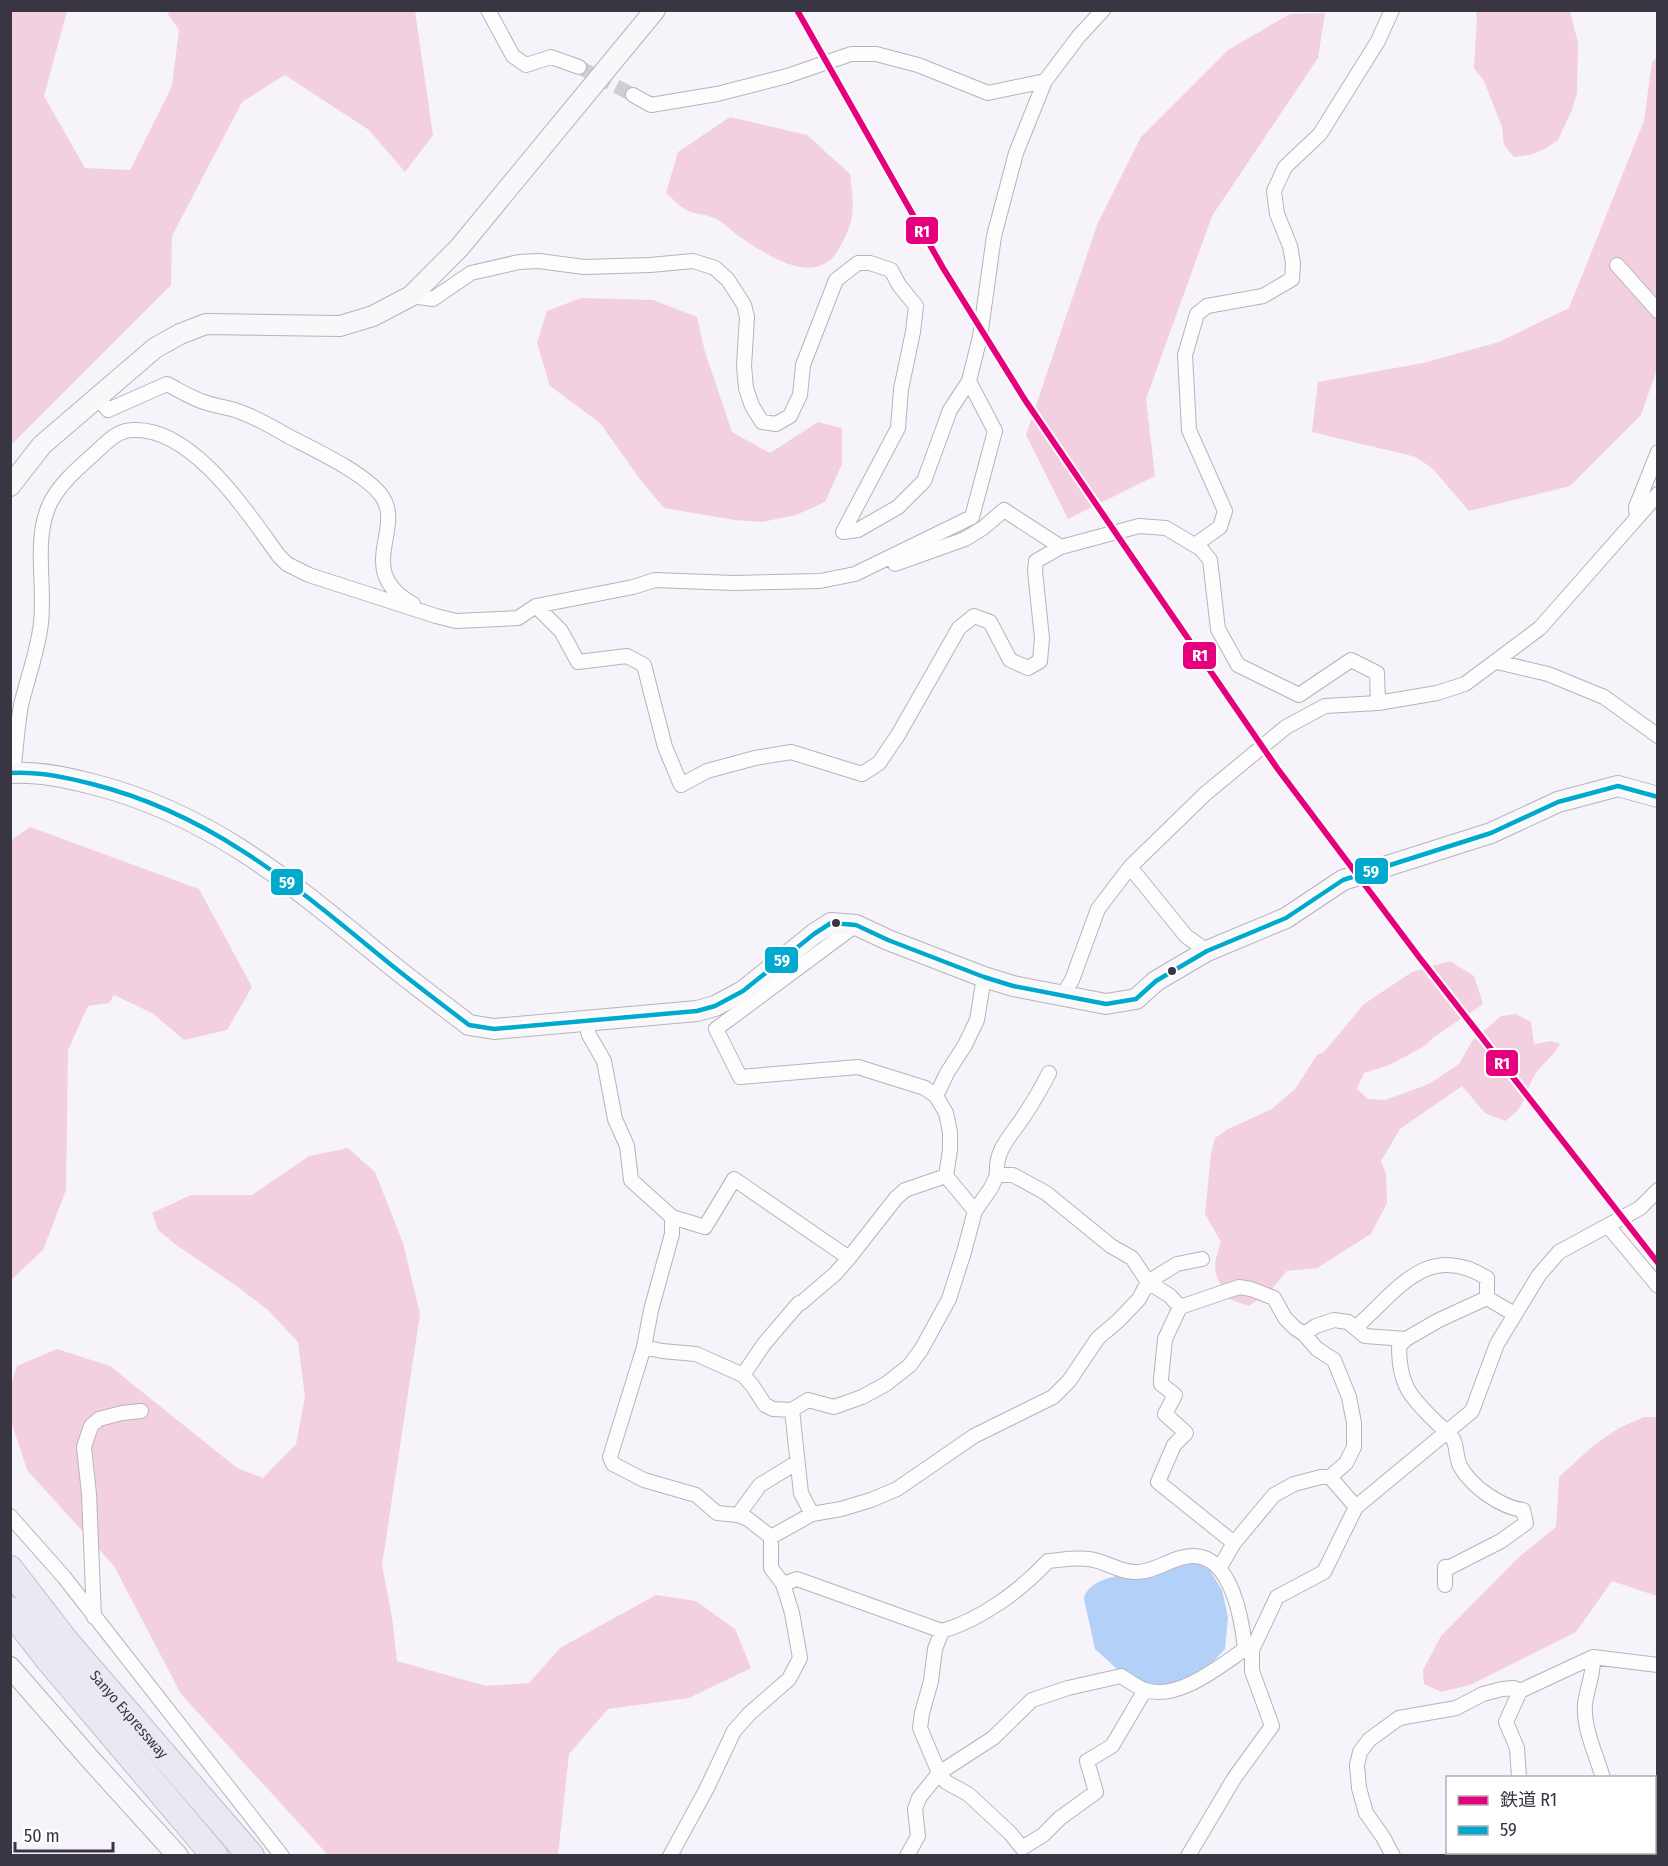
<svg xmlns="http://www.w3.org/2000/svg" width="1668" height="1866" font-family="'Fira Sans Condensed','Noto Sans JP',sans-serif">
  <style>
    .green { fill: #f3d0e0 }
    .water { fill: #b3d0f8 }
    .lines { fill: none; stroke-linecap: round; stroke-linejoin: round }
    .street-tunnel { stroke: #d0cdd5; stroke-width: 14; stroke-dasharray: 14 7; stroke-linecap: butt }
    .street-casing { stroke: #b7b3bc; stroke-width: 16 }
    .secondary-casing { stroke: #b7b3bc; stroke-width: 22 }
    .highway-casing { stroke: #bfbecb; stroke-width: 28 }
    .street { stroke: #fefdfe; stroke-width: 14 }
    .secondary { stroke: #f8f7fa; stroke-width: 20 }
    .highway { stroke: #e8e9f2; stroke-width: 26 }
    .bus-1-casing { stroke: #fff; stroke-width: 9 }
    .bus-1 { stroke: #00a9ce; stroke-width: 4.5 }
    .rail-1-casing { stroke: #fff; stroke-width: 10 }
    .rail-1 { stroke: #e5007d; stroke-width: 6 }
    .bus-dot { fill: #3a3542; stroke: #fff; stroke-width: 2 }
    .labels { text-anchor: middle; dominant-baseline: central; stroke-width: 5; stroke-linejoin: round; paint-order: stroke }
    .street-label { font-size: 15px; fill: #3a3542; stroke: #fff }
    .line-badge { stroke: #fff; stroke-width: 2 }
    .badge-label { font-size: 16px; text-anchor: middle; font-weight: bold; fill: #fff }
  </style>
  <rect width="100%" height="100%" fill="#f6f3fa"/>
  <!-- green -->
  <path class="green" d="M11 10 67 11 44 96 85 168 130 170 172 86 179 30 166 11H415L433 135 405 172 369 130 285 75 242 102 172 236 171 285 11 445Z
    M1476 11H1570L1578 43 1577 93 1572 110 1558 140 1545 149 1530 155 1514 157 1504 145 1502 127 1484 81 1474 68 1477 19Z
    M1325 13 1318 58 1212 216 1146 399 1155 476 1068 519 1026 435 1097 225 1141 137 1228 50 1290 14Z
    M1657 58V369L1641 415 1570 486 1469 511 1433 469 1416 457 1312 432 1318 382 1423 363 1499 342 1569 308 1644 121 1652 62Z
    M730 117 807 135 850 174C854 207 856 219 839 249 816 289 767 255 740 237 732 232 726 224 718 220 709 214 697 215 688 211 680 207 673 199 666 193L678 152Z
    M581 298 653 300 697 317 705 352 732 432 770 453 818 422 842 428V464L825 502 796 515 762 522 735 520 664 508 642 482 600 423 550 386 537 343 547 311Z
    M30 827 199 889 252 987 227 1030 184 1040 152 1013 114 995 109 1003 88 1006 68 1050 66 1190 43 1250 11 1280 10 841Z
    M1450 961 1474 976 1483 1004 1434 1037 1423 1047 1389 1065 1364 1073 1357 1089 1368 1099 1385 1100 1429 1084 1459 1064 1472 1041 1501 1016 1516 1014 1531 1022 1534 1044 1551 1041 1560 1044C1553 1057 1540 1065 1533 1078 1521 1099 1528 1105 1505 1121L1485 1113 1462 1086 1400 1129 1381 1161 1386 1174 1387 1203 1371 1234 1317 1268 1287 1271 1270 1291 1249 1306 1229 1299C1214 1273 1211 1271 1221 1242L1205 1214 1211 1154 1215 1138 1228 1129 1272 1109 1295 1089 1317 1055 1324 1052 1364 1004 1412 972Z
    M348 1148 375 1172 403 1243 420 1314 382 1565 392 1617 397 1661 486 1686 529 1683 560 1648 656 1595 696 1601 735 1629 751 1668 689 1698 608 1709 569 1754 558 1855H328L181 1694 114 1566 27 1470 11 1421V1385L17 1366 57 1349 110 1366 237 1468 263 1478 296 1444 305 1397 298 1342 267 1309 235 1285 175 1244 158 1230 152 1213 191 1195H252L309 1156Z
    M1644 1417H1657V1596L1612 1581 1576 1632 1470 1685 1441 1692 1424 1684 1423 1670 1441 1636 1519 1557 1556 1527 1559 1477 1594 1445 1619 1428Z"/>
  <!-- water -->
  <path class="water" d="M1195 1562 1209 1569 1222 1590 1228 1617 1225 1649 1208 1667 1190 1679 1169 1688 1146 1685 1116 1668 1095 1649 1084 1599C1089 1573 1141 1573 1163 1570 1174 1568 1185 1565 1195 1562Z"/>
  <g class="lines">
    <!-- street-tunnel -->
    <path class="street-tunnel" d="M579 67 633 95"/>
    <defs>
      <path id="street" d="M488 10 513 56 526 65 551 57 579 67
        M633 95 651 105 717 94 787 76 851 54H876L918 65 988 93 1045 81
        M1617 265 1658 311
        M411 296 433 299 471 273 519 262 539 261 584 267 650 265 693 261 715 268 728 280 744 305 747 317 744 366 746 388 752 406 762 422 776 424 790 416 800 395 803 365 836 280 858 263H870L891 270 899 285 916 306 913 332 901 389 898 428 843 532 858 530 898 507 924 481 950 410 969 381 980 337 994 236 1016 153 1045 81 1079 36 1103 10
        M97 398 108 410 167 384C179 390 191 398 204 402 217 407 230 407 243 413 259 419 274 428 288 436 315 450 363 472 381 495 406 528 353 571 413 604
        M1637 518 1636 507 1658 452
        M1195 545 1220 527 1225 511 1189 430 1185 355 1197 314 1207 306 1263 296 1292 279 1293 263 1290 246 1277 214 1274 191 1285 167 1320 134 1378 41 1392 10
        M895 564 965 539 983 528 1004 510 1061 547
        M536 606 561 631 578 662 627 656 644 665 665 747 681 785 707 771 755 758 791 752 862 774 879 763 898 735 959 628 974 616 990 622 1010 660 1028 668 1040 661 1042 638 1035 571 1036 561 1061 547 1139 526 1166 528 1201 549 1210 560 1218 629 1238 665 1299 695 1351 660 1377 673 1378 703
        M1497 662 1548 674 1604 697 1658 736
        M13 773C16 751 17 727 21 705 27 680 36 656 40 630 47 591 33 546 48 508 56 487 78 468 95 453 106 443 117 430 133 430 193 427 248 514 279 556L287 564 309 575 436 616 456 621 518 618 536 606 633 587 655 580 734 583 820 581 855 574 972 517 995 431 969 381
        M1130 867 1186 936 1207 951
        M856 925 716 1029 740 1077 858 1067 925 1088 936 1096 946 1113 950 1132V1150L946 1176 975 1211 991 1188 997 1175H1013L1046 1193 1111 1246 1132 1258 1148 1282 1170 1296 1180 1307
        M1061 997 1072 980 1098 909 1130 867 1205 794 1286 727 1325 706 1378 703 1437 693 1465 684 1540 628 1658 494
        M586 1022 589 1035 604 1061 615 1119 627 1146 631 1180 672 1217V1234L651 1310 644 1347 610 1457 613 1464 644 1480 696 1495 717 1513 738 1515 748 1519 771 1537V1568L783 1584 792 1613 800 1658 789 1679 749 1714 734 1731 706 1790 670 1856
        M936 1096 947 1073 965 1045 977 1020 984 977
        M997 1175C995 1150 1009 1138 1022 1119 1032 1104 1041 1089 1049 1073
        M672 1217 705 1227 734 1179 849 1258
        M1608 1226 1658 1286
        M1355 1328C1396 1293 1426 1240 1487 1278V1298
        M1304 1334 1316 1326 1334 1320 1348 1322 1365 1336 1406 1339 1439 1320 1487 1298 1514 1314
        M1406 1339 1399 1346C1399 1384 1409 1396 1436 1422 1441 1427 1449 1433 1453 1439 1457 1446 1456 1458 1460 1466 1471 1486 1500 1507 1523 1510L1526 1523 1501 1541 1450 1567H1445V1585
        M644 1347 662 1351 696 1354 743 1375 752 1385 765 1405 773 1409 792 1410 801 1493 812 1514
        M743 1375 764 1344 799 1303H801L835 1274 849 1258 896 1198 905 1190 946 1176
        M792 1410 808 1400 834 1407 862 1397 886 1384 910 1365 921 1350 949 1299 964 1252 975 1211
        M1330 1477 1356 1507
        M738 1515 760 1485 796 1463
        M10 1516 64 1577 282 1856
        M771 1537 812 1514 841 1509 871 1500 897 1489 974 1436 1053 1397 1069 1381 1098 1338 1118 1321 1139 1299 1148 1282 1177 1264 1202 1259
        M1220 1567 1234 1543 1274 1495 1294 1484 1321 1477H1330L1346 1463 1354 1447V1423L1349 1397 1334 1360 1317 1349 1304 1334 1295 1328 1285 1318 1274 1298 1251 1289 1239 1287 1180 1307 1165 1339 1161 1379V1384L1175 1395 1165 1414 1186 1433 1174 1445 1158 1482 1234 1543
        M783 1584 797 1579 942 1631C982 1619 1020 1591 1048 1561 1061 1560 1076 1557 1089 1559 1106 1561 1120 1573 1137 1572 1156 1572 1175 1555 1194 1556 1232 1557 1242 1620 1245 1649
        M94 1617 89 1494 84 1447 91 1426 99 1419 122 1413 141 1411
        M942 1631 935 1649 931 1681 922 1713 920 1728 939 1773 946 1782 968 1794 1010 1833 1022 1848 1043 1835 1060 1818 1096 1792 1087 1761 1112 1746 1145 1690
        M1593 1657C1594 1674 1587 1688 1585 1704 1583 1728 1596 1754 1603 1778
        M1519 1778 1517 1748 1506 1722 1520 1691 1593 1657 1658 1665
        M1626 1852V1856
        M907 1856 918 1836 915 1809 919 1798 939 1773 993 1738 1032 1700 1068 1688 1121 1676C1129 1681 1137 1687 1145 1690 1178 1701 1220 1666 1245 1649L1252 1650
        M1188 1856 1235 1777 1272 1726 1252 1671V1650L1277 1597 1324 1572 1356 1507 1472 1411 1497 1344 1539 1275 1559 1252 1640 1208 1658 1190
        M1393 1856 1383 1837 1366 1813 1359 1788 1357 1765 1360 1752 1369 1740 1399 1718 1456 1708 1483 1694 1502 1689 1514 1688 1520 1691
        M1477 1856 1488 1852"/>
      <path id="secondary" d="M10 486 42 445 155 348 180 334 206 324 340 326 373 316 411 296 459 248 655 10
        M10 773C37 771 66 777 92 784 208 813 289 881 379 955 408 979 439 1002 469 1025L494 1029 697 1011 715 1006 743 991 814 934 831 923 856 925 888 940 984 977 1013 986 1106 1004 1136 999 1156 981 1207 951 1286 918 1343 880 1491 833 1558 802 1618 786 1658 797
        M10 1667 90 1759 178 1856"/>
      <g id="highway">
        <path id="s1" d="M10 1569 67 1643 251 1856"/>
        <path d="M10 1610 49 1660 215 1856"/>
      </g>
    </defs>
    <!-- street casing -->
    <use href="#street" class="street-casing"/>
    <!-- secondary casing -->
    <use href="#secondary" class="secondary-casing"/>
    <!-- highway casing -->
    <use href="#highway" class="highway-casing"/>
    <!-- street -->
    <use href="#street" class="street"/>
    <!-- secondary -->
    <use href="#secondary" class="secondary"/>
    <!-- highway -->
    <use href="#highway" class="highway"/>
    <defs>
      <path id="bus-1" d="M10 773C37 771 66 777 92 784 208 813 289 881 379 955 408 979 439 1002 469 1025L494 1029 697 1011 715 1006 743 991 814 934 831 923 856 925 888 940 984 977 1013 986 1106 1004 1136 999 1156 981 1207 951 1286 918 1343 880 1491 833 1558 802 1618 786 1658 797"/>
    </defs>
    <!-- bus-1 casing -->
    <use href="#bus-1" class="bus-1-casing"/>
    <!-- bus-1 -->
    <use href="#bus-1" class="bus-1"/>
    <defs>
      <path id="rail-1" d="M797 10 943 268 1025 400 1143 573 1277 768 1419 957 1658 1263"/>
    </defs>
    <!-- rail-1 casing -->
    <use href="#rail-1" class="rail-1-casing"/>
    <!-- rail-1 -->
    <use href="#rail-1" class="rail-1"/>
  </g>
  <!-- markers -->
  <g class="bus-dot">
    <circle cx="836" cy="923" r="5"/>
    <circle cx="1172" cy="971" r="5"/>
  </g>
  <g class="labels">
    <!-- street labels -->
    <g class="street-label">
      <text stroke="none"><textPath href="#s1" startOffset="188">Sanyo Expressway</textPath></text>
    </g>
  </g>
  <g class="line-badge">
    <rect x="905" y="216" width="34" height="29" rx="6" fill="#e5007d"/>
    <rect x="1182" y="641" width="35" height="29" rx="6" fill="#e5007d"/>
    <rect x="1354" y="857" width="35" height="28" rx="6" fill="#00a9ce"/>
    <rect x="270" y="868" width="34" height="28" rx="6" fill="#00a9ce"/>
    <rect x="764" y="946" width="35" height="28" rx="6" fill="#00a9ce"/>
    <rect x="1485" y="1049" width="34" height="28" rx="6" fill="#e5007d"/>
  </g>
  <g class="badge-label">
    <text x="922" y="237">R1</text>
    <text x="1200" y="661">R1</text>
    <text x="1371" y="877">59</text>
    <text x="287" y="888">59</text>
    <text x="782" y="966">59</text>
    <text x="1502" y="1069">R1</text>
  </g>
  <!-- border -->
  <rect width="1668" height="1866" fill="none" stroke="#3a3542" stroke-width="24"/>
  <!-- legend -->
  <rect x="1446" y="1776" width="210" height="78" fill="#ffffff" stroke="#b0aeb3" stroke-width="1.5"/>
  <rect x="1458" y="1796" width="30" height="9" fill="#e5007d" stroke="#b0aeb3" stroke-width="1.5"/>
  <text x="1500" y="1806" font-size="18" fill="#3a3542">鉄道 R1</text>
  <rect x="1458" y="1826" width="30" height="9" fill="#00a9ce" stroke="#b0aeb3" stroke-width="1.5"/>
  <text x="1500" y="1836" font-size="18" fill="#3a3542">59</text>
  <!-- scale -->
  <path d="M15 1842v9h98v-9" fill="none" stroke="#3a3542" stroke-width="3"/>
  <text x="24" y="1842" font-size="18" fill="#3a3542" stroke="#ffffff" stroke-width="4.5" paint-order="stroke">50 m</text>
</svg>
